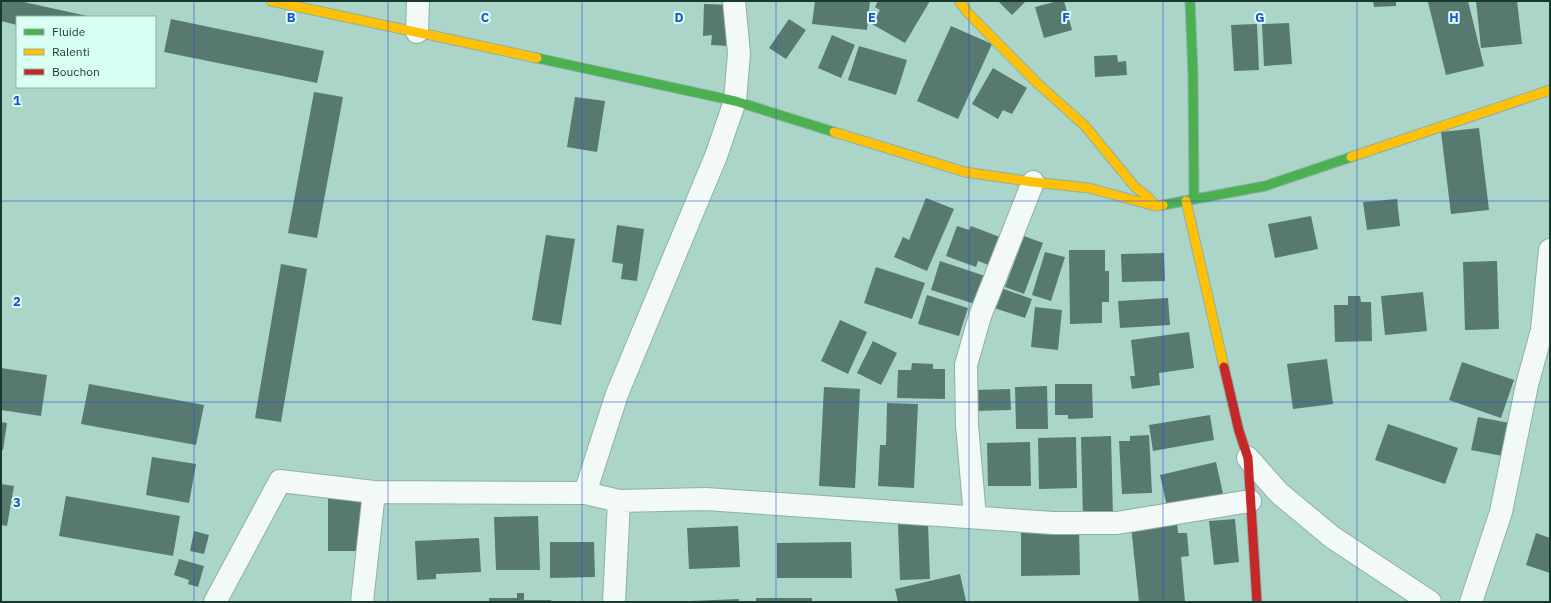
<svg xmlns="http://www.w3.org/2000/svg" width="1551" height="603" font-family="'IBM Plex Sans',sans-serif">
  <style>
    .building { fill: #587970 }
    .lines { fill: none; stroke-linecap: round; stroke-linejoin: round }
    .street-casing { stroke: #8eb1a6; stroke-width: 24 }
    .fast-casing { stroke: #8eb1a6; stroke-width: 11 }
    .slow-casing { stroke: #8eb1a6; stroke-width: 11 }
    .jam-casing { stroke: #8eb1a6; stroke-width: 11 }
    .street { stroke: #f2f9f7; stroke-width: 22 }
    .fast { stroke: #4caf50; stroke-width: 9 }
    .slow { stroke: #ffc107; stroke-width: 9 }
    .jam { stroke: #c62828; stroke-width: 9 }
    .grid { fill: none; stroke: #1d4ed8; stroke-width: 1; stroke-opacity: 0.55 }
    .grid-label { font-size: 13px; text-anchor: middle; font-weight: bold; fill: #1d4ed8; stroke: #d9fff2; stroke-width: 4; stroke-linejoin: round; paint-order: stroke }
  </style>
  <rect width="100%" height="100%" fill="#aad5c8"/>
  <!-- building -->
  <path class="building" d="M1 1H19L92 17H17V25L1 21Z
    M815 1H870L867 30 812 24Z
    M878 1H930L905 43 872 24 880 10 875 7Z
    M998 1H1026L1012 15Z
    M1058 1H1064L1072 30 1044 38 1035 7Z
    M1373 1H1396V6L1374 7Z
    M1430 1H1468L1484 66 1446 75 1428 2Z
    M1476 1H1517L1522 44 1481 48Z
    M704 4 731 5 729 46 711 45 712 35 703 36Z
    M171 19 324 51 317 83 164 52Z
    M789 19 806 30 786 59 769 48Z
    M1289 23 1292 64 1264 66 1262 24Z
    M1257 24 1259 70 1234 71 1231 25Z
    M951 26 992 44 958 119 917 101Z
    M832 35 855 45 841 78 818 68Z
    M859 46 907 60 896 95 848 80Z
    M1117 55 1118 62 1126 61 1127 75 1095 77 1094 56Z
    M993 68 1027 88 1012 114 1003 110 998 119 972 104Z
    M314 92 343 97 317 238 288 233Z
    M575 97 605 101 597 152 567 147Z
    M1479 128 1489 210 1451 214 1441 132Z
    M926 198 954 209 927 271 894 257 903 237 909 240Z
    M1397 199 1400 226 1367 230 1363 202Z
    M1311 216 1318 249 1275 258 1268 224Z
    M617 225 644 229 637 281 621 279 623 264 612 262Z
    M957 226 969 230 971 226 1005 239 994 267 978 261 976 267 946 256Z
    M546 235 575 239 561 325 532 320Z
    M1024 236 1043 243 1024 294 1005 287Z
    M1069 250H1105V271H1109V302H1102V323L1070 324Z
    M1045 252 1065 257 1051 301 1032 295Z
    M1164 253 1165 281 1122 282 1121 254Z
    M940 261 988 277 978 305 931 290Z
    M1497 261 1499 329 1465 330 1463 262Z
    M281 264 307 269 281 422 255 418Z
    M876 267 925 283 912 319 864 303Z
    M998 287 1032 299 1025 318 991 307Z
    M1423 292 1427 331 1385 335 1381 296Z
    M927 295 968 308 959 336 918 324Z
    M1348 296H1360L1361 302H1371L1372 341 1335 342 1334 305H1348Z
    M1168 298 1170 325 1120 328 1118 301Z
    M1035 307 1062 310 1058 350 1031 347Z
    M840 320 867 332 848 374 821 361Z
    M1189 332 1194 368 1159 373 1160 385 1132 389 1130 376H1135L1131 340Z
    M873 341 897 353 881 385 857 373Z
    M1327 359 1333 404 1293 409 1287 364Z
    M1462 362 1514 380 1501 418 1449 400Z
    M912 363 933 364V369H945V399L897 398 898 370H911Z
    M1 368 47 375 41 416 1 410Z
    M89 384 204 405 196 445 81 424Z
    M1055 384H1092L1093 418 1068 419V415H1055Z
    M1047 386 1048 429H1016L1015 387Z
    M824 387 860 389 855 488 819 486Z
    M1010 389 1011 410 974 411V390Z
    M887 403 918 404 914 488 878 486 880 445H886Z
    M1210 415 1214 440 1153 451 1149 425Z
    M1478 417 1515 424 1508 457 1471 450Z
    M1 422 7 423 3 450H1Z
    M1388 424 1458 448 1445 484 1375 460Z
    M1149 435 1152 493 1122 494 1119 441H1130V436Z
    M1111 436 1113 516 1083 517 1081 437Z
    M1076 437 1077 488 1039 489 1038 438Z
    M1030 442 1031 486H988L987 443Z
    M152 457 196 464 189 503 146 495Z
    M1216 462 1224 498 1168 511 1160 475Z
    M1 484 14 486 7 526 1 525Z
    M328 493H361V551H328Z
    M66 496 180 516 173 556 59 536Z
    M538 516 540 570H496L494 517Z
    M1235 519 1239 562 1214 565 1209 521Z
    M1177 521 1178 533H1187L1189 556 1181 557 1185 602H1139L1131 526Z
    M928 523 930 579 900 580 898 524Z
    M738 526 740 567 689 569 687 528Z
    M1021 528H1079L1080 575 1021 576Z
    M194 531 209 535 204 554 190 551Z
    M1536 533 1550 538V573L1526 565Z
    M479 538 481 572 436 574V579L417 580 415 541Z
    M550 542H594L595 577 550 578Z
    M851 542 852 578H777V543Z
    M179 559 204 566 198 587 188 584 189 580 174 575Z
    M960 574 966 601 898 602 895 589Z
    M517 593H524V600H551L552 602H489V598H517Z
    M756 598H812V602H756Z
    M739 599V602H692L691 601Z"/>
  <g class="lines">
    <defs>
      <path id="street" d="M417 32 418 1
        M1248 458 1279 493 1332 537 1430 602
        M585 493 617 394 716 156 735 101 739 53 734 1
        M619 501 706 499 1053 523H1117L1250 501
        M975 517 967 425 966 365 980 316 1033 182
        M215 602 280 481 374 492 585 493 619 501 614 602
        M362 602 374 492
        M1471 602 1501 512 1527 385 1542 330 1550 250"/>
      <path id="fast" d="M1190 1 1193 75 1194 199
        M537 58 735 101 834 132
        M1163 205 1265 186 1351 157"/>
      <path id="slow" d="M271 1 537 58
        M959 1 968 13 1036 82 1085 126 1135 187 1148 197 1155 205
        M834 132 965 172 1033 182 1089 188 1155 206 1163 205
        M1351 157 1550 90
        M1186 201 1224 367"/>
      <path id="jam" d="M1224 367 1239 431 1248 458 1257 602"/>
    </defs>
    <!-- street casing -->
    <use href="#street" class="street-casing"/>
    <!-- fast casing -->
    <use href="#fast" class="fast-casing"/>
    <!-- slow casing -->
    <use href="#slow" class="slow-casing"/>
    <!-- jam casing -->
    <use href="#jam" class="jam-casing"/>
    <!-- street -->
    <use href="#street" class="street"/>
    <!-- fast -->
    <use href="#fast" class="fast"/>
    <!-- slow -->
    <use href="#slow" class="slow"/>
    <!-- jam -->
    <use href="#jam" class="jam"/>
  </g>
  <!-- grid -->
  <path class="grid" d="M194 1V602M388 1V602M582 1V602M776 1V602M969 1V602M1163 1V602M1357 1V602M1 201H1550M1 402H1550"/>
  <g class="grid-label">
    <text x="291" y="22">B</text>
    <text x="485" y="22">C</text>
    <text x="679" y="22">D</text>
    <text x="872" y="22">E</text>
    <text x="1066" y="22">F</text>
    <text x="1260" y="22">G</text>
    <text x="1454" y="22">H</text>
    <text x="17" y="105">1</text>
    <text x="17" y="306">2</text>
    <text x="17" y="507">3</text>
  </g>
  <!-- border -->
  <rect width="1551" height="603" fill="none" stroke="#18392f" stroke-width="4"/>
  <!-- legend -->
  <rect x="16" y="16" width="140" height="72" fill="#d9fff2" stroke="#8cb0a4"/>
  <rect x="24" y="29" width="20" height="6" fill="#4caf50" stroke="#8cb0a4"/>
  <text x="52" y="36" font-size="12" fill="#18392f">Fluide</text>
  <rect x="24" y="49" width="20" height="6" fill="#ffc107" stroke="#8cb0a4"/>
  <text x="52" y="56" font-size="12" fill="#18392f">Ralenti</text>
  <rect x="24" y="69" width="20" height="6" fill="#c62828" stroke="#8cb0a4"/>
  <text x="52" y="76" font-size="12" fill="#18392f">Bouchon</text>
</svg>
